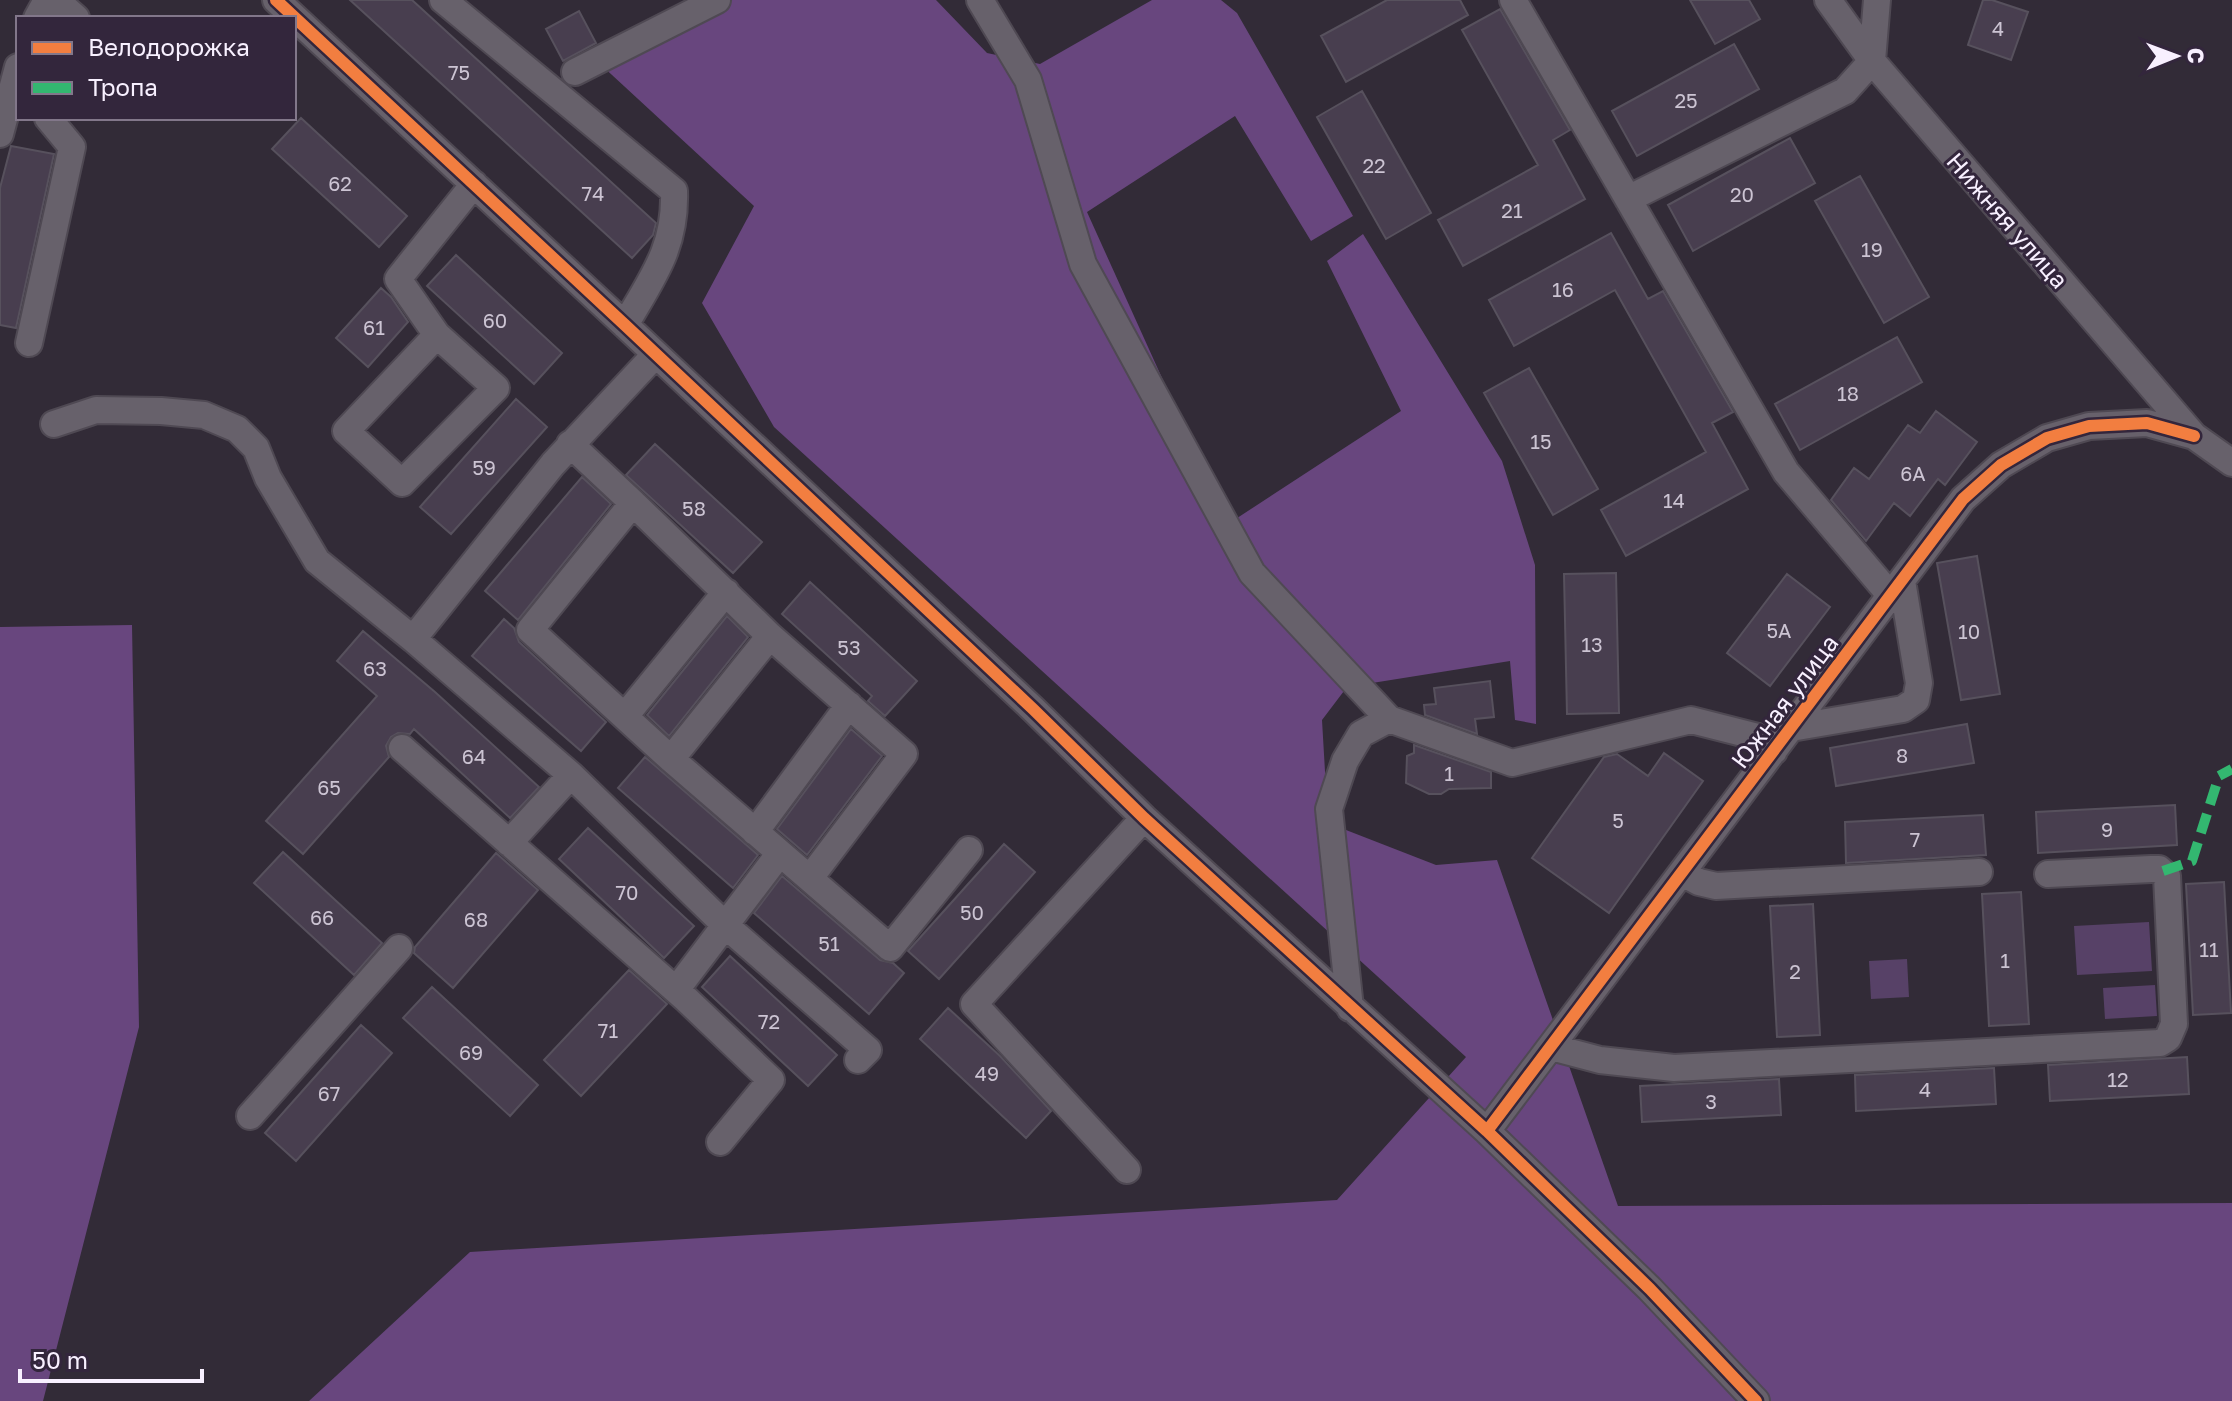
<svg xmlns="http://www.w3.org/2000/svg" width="2232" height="1401" font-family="'Golos Text',sans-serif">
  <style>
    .green { fill: #574167 }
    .forest { fill: #68467e }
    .building { fill: #483e4f; stroke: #57515d; stroke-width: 2 }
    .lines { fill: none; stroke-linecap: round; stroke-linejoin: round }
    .minor-casing { stroke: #4f4953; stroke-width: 30 }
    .minor { stroke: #67616b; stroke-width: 26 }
    .quiet { stroke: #33b770; stroke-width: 10; stroke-dasharray: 20 10; stroke-linecap: butt }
    .cycleway-casing { stroke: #33263c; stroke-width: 17 }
    .cycleway { stroke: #f27e40; stroke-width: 12 }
    .labels { text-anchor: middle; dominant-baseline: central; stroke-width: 6; stroke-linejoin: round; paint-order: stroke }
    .number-label { font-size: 20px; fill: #ccc4d3 }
    .street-label { font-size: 24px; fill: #f8f0ff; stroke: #33263c }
  </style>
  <rect width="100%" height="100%" fill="#322b37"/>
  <!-- green -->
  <path class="green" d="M2149 922 2152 971 2077 975 2074 926Z
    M1907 959 1909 997 1871 999 1869 961Z
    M2155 985 2157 1016 2105 1019 2103 988Z"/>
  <!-- forest -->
  <path class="forest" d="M725 0H936L987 53 1040 64 1152 0H1221L1237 13 1353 216 1311 241 1235 116 1087 212 1228 524 1401 411 1327 261 1363 234 1502 461 1535 565 1536 724 1515 720 1510 661 1347 687 1322 720 1328 823 1436 865 1497 860 1618 1206 2232 1203V1401H309L470 1252 1337 1200 1466 1057 774 427 702 303 754 206 599 63Z
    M132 625 139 1027 43 1401H0V627Z"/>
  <!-- building -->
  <path class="building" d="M350 0H412L656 223 653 235 632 258Z
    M1387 0H1460L1468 15 1346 82 1321 36Z
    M1690 0H1749L1760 19 1715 44Z
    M1983 0H1992L2028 12 2011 60 1968 45Z
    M1500 9 1570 130 1553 140 1585 199 1463 266 1438 220 1538 165 1462 30Z
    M579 11 596 43 563 61 546 29Z
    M1734 44 1759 89 1637 156 1612 111Z
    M1362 91 1431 213 1386 239 1317 117Z
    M301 118 407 216 379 247 272 149Z
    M1790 138 1815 183 1693 251 1668 205Z
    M11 146 54 154 16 328 0 325V188Z
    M1860 176 1929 297 1884 323 1815 201Z
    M1611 233 1648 299 1663 291 1733 412 1712 423 1748 489 1626 556 1601 510 1706 452 1615 290 1514 346 1489 300Z
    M456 255 562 353 534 384 427 286Z
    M381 288 391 297 408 322 368 367 336 338Z
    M1897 337 1922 382 1800 450 1775 404Z
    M1529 368 1598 489 1553 515 1484 393Z
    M516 399 547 427 451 534 420 507Z
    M1936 411 1977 442 1945 485 1938 479 1910 516 1894 503 1866 541 1831 500 1854 468 1869 479 1908 425 1920 433Z
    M655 444 762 542 733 573 626 475Z
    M582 477 611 504 518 620 485 591Z
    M1977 556 2000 694 1961 700 1937 563Z
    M1616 573 1619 713 1567 714 1564 574Z
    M1787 574 1830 607 1770 686 1727 653Z
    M810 582 917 681 885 716 868 701 872 696 782 614Z
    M727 616 748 637 669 736 647 715Z
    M504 619 514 628 519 642 606 722 581 751 472 656Z
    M363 631 435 692 539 787 510 818 414 729 410 734 398 733 391 737 386 746 389 757 303 854 266 821 377 696 337 661Z
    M1490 681 1494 717 1475 719 1477 734 1425 715 1424 705 1436 704 1434 688Z
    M1967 724 1974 763 1836 786 1830 748Z
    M851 729 882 756 807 855 777 829Z
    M1414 745 1491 772V788L1449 789 1441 794H1429L1406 783 1407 756 1414 753Z
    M1664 753 1703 781 1609 913 1532 858 1604 757 1617 754 1648 776Z
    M645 757 758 855 733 888 618 788Z
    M2175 805 2177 845 2038 853 2036 812Z
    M1983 815 1986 855 1846 863 1845 822Z
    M588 828 694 926 664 958 559 859Z
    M1004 844 1035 872 939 979 908 951Z
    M283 852 382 943 354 975 254 883Z
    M496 853 538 890 453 988 414 953 415 947Z
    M782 876 880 960 893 963 904 973 869 1014 754 913Z
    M2224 882 2231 1013 2193 1015 2186 884Z
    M2021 892 2029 1024 1989 1026 1982 894Z
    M1813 904 1820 1035 1777 1037 1770 906Z
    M730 956 837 1055 808 1086 702 987Z
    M629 970 667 1004 581 1096 544 1060Z
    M432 987 538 1085 510 1116 403 1018Z
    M948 1008 1000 1056 1051 1111 1026 1138 920 1039Z
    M361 1025 392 1053 296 1161 265 1133Z
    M2187 1057 2189 1094 2050 1101 2048 1065Z
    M1994 1068 1996 1104 1856 1111 1855 1075Z
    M1779 1079 1781 1115 1642 1122 1640 1086Z"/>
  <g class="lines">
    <defs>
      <path id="minor" d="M56 0 76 18
        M276 0 625 325 1033 709 1144 818 1487 1131 1650 1289 1756 1401
        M443 0 674 191C676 248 652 278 625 325
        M980 0 1028 80 1083 264 1252 573 1389 719 1512 763 1691 720 1758 737 1774 751
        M1513 0 1786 472 1891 596
        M1828 0 1872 61 2194 436 2232 463
        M37 18 47 0
        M575 72 717 0
        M0 134 18 67
        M1628 199 1845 91 1872 61 1877 0
        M437 335 496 388 402 483 346 431 437 335 398 279 474 184
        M29 343 72 147 48 118
        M54 424 96 410 161 411 204 415 237 429 256 448 268 478 317 561 413 639 553 464 655 355
        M570 444 633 503
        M413 639 571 775 725 925 868 1050 858 1060
        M625 716 726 592
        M1791 728 1903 709 1916 700 1919 683 1902 581
        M402 748 686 999 771 1080 720 1142
        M671 759 770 636
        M755 832 849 705
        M509 843 571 775
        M780 853 671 759 530 630 633 503 770 636 904 754 810 878
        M1682 873 1699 882 1716 886 1979 872
        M676 990 780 853 890 948 969 850
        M1350 1008 1329 809 1345 761 1361 734 1389 719
        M1551 1047 1600 1060 1674 1068 2160 1043 2168 1038 2174 1024 2167 876 2159 869H2151L2048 874
        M250 1116 399 948
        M1487 1131 1963 499 2001 465 2047 438 2089 426 2147 423 2194 436
        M1127 1170 974 1004 1144 818"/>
    </defs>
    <!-- minor casing -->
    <use href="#minor" class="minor-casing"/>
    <!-- minor -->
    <use href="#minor" class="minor"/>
    <!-- quiet -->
    <path class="quiet" d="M2163 871 2192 861 2219 776 2232 769"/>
    <defs>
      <path id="cycleway" d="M276 0 625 325 1033 709 1144 818 1487 1131 1650 1289 1756 1401
        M1487 1131 1963 499 2001 465 2047 438 2089 426 2147 423 2194 436"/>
    </defs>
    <!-- cycleway casing -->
    <use href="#cycleway" class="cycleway-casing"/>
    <!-- cycleway -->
    <use href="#cycleway" class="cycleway"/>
  </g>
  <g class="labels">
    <!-- number labels -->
    <g class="number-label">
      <text x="1998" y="28">4</text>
      <text x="459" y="72">75</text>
      <text x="1686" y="100">25</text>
      <text x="1374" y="165">22</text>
      <text x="340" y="183">62</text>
      <text x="593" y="193">74</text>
      <text x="1742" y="194">20</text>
      <text x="1512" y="210">21</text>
      <text x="1872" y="249">19</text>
      <text x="1563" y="289">16</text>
      <text x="495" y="320">60</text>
      <text x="374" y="327">61</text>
      <text x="1848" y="393">18</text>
      <text x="1541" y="441">15</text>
      <text x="484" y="467">59</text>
      <text x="1913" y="473">6А</text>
      <text x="1674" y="500">14</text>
      <text x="694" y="508">58</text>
      <text x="1779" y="630">5А</text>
      <text x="1969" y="631">10</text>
      <text x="1592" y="644">13</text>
      <text x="849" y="647">53</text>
      <text x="375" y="668">63</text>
      <text x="1902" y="755">8</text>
      <text x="474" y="756">64</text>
      <text x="1449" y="773">1</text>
      <text x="329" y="787">65</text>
      <text x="1618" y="820">5</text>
      <text x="2107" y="829">9</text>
      <text x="1915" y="839">7</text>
      <text x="627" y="892">70</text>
      <text x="972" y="912">50</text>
      <text x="322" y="917">66</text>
      <text x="476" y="919">68</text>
      <text x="829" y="943">51</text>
      <text x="2209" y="949">11</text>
      <text x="2005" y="960">1</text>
      <text x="1795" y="971">2</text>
      <text x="769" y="1021">72</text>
      <text x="608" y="1030">71</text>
      <text x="471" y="1052">69</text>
      <text x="987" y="1073">49</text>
      <text x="2118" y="1079">12</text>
      <text x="1925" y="1089">4</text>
      <text x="329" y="1093">67</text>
      <text x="1711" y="1101">3</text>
    </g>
    <!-- street labels -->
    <g class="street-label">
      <text transform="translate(2008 220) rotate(49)">Нижняя улица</text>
      <text transform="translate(1784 701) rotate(-53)">Южная улица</text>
    </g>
  </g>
  <!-- legend -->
  <rect x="16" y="16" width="280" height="104" fill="#33263c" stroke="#82778a" stroke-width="2"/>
  <rect x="32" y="42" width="40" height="12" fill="#f27e40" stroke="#82778a" stroke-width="2"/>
  <text x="88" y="56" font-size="24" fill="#f8f0ff">Велодорожка</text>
  <rect x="32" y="82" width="40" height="12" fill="#33b770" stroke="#82778a" stroke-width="2"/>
  <text x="88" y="96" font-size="24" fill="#f8f0ff">Тропа</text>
  <!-- north arrow -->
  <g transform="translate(2176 56) rotate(89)" stroke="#33263c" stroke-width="6" paint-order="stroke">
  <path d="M0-6L14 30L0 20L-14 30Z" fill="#f8f0ff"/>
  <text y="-12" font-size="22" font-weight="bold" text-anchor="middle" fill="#f8f0ff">С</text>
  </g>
  <!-- scale -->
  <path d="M20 1369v12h182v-12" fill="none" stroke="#f8f0ff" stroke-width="4"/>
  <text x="32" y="1369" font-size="24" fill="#f8f0ff" stroke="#33263c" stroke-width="6" paint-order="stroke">50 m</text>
</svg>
